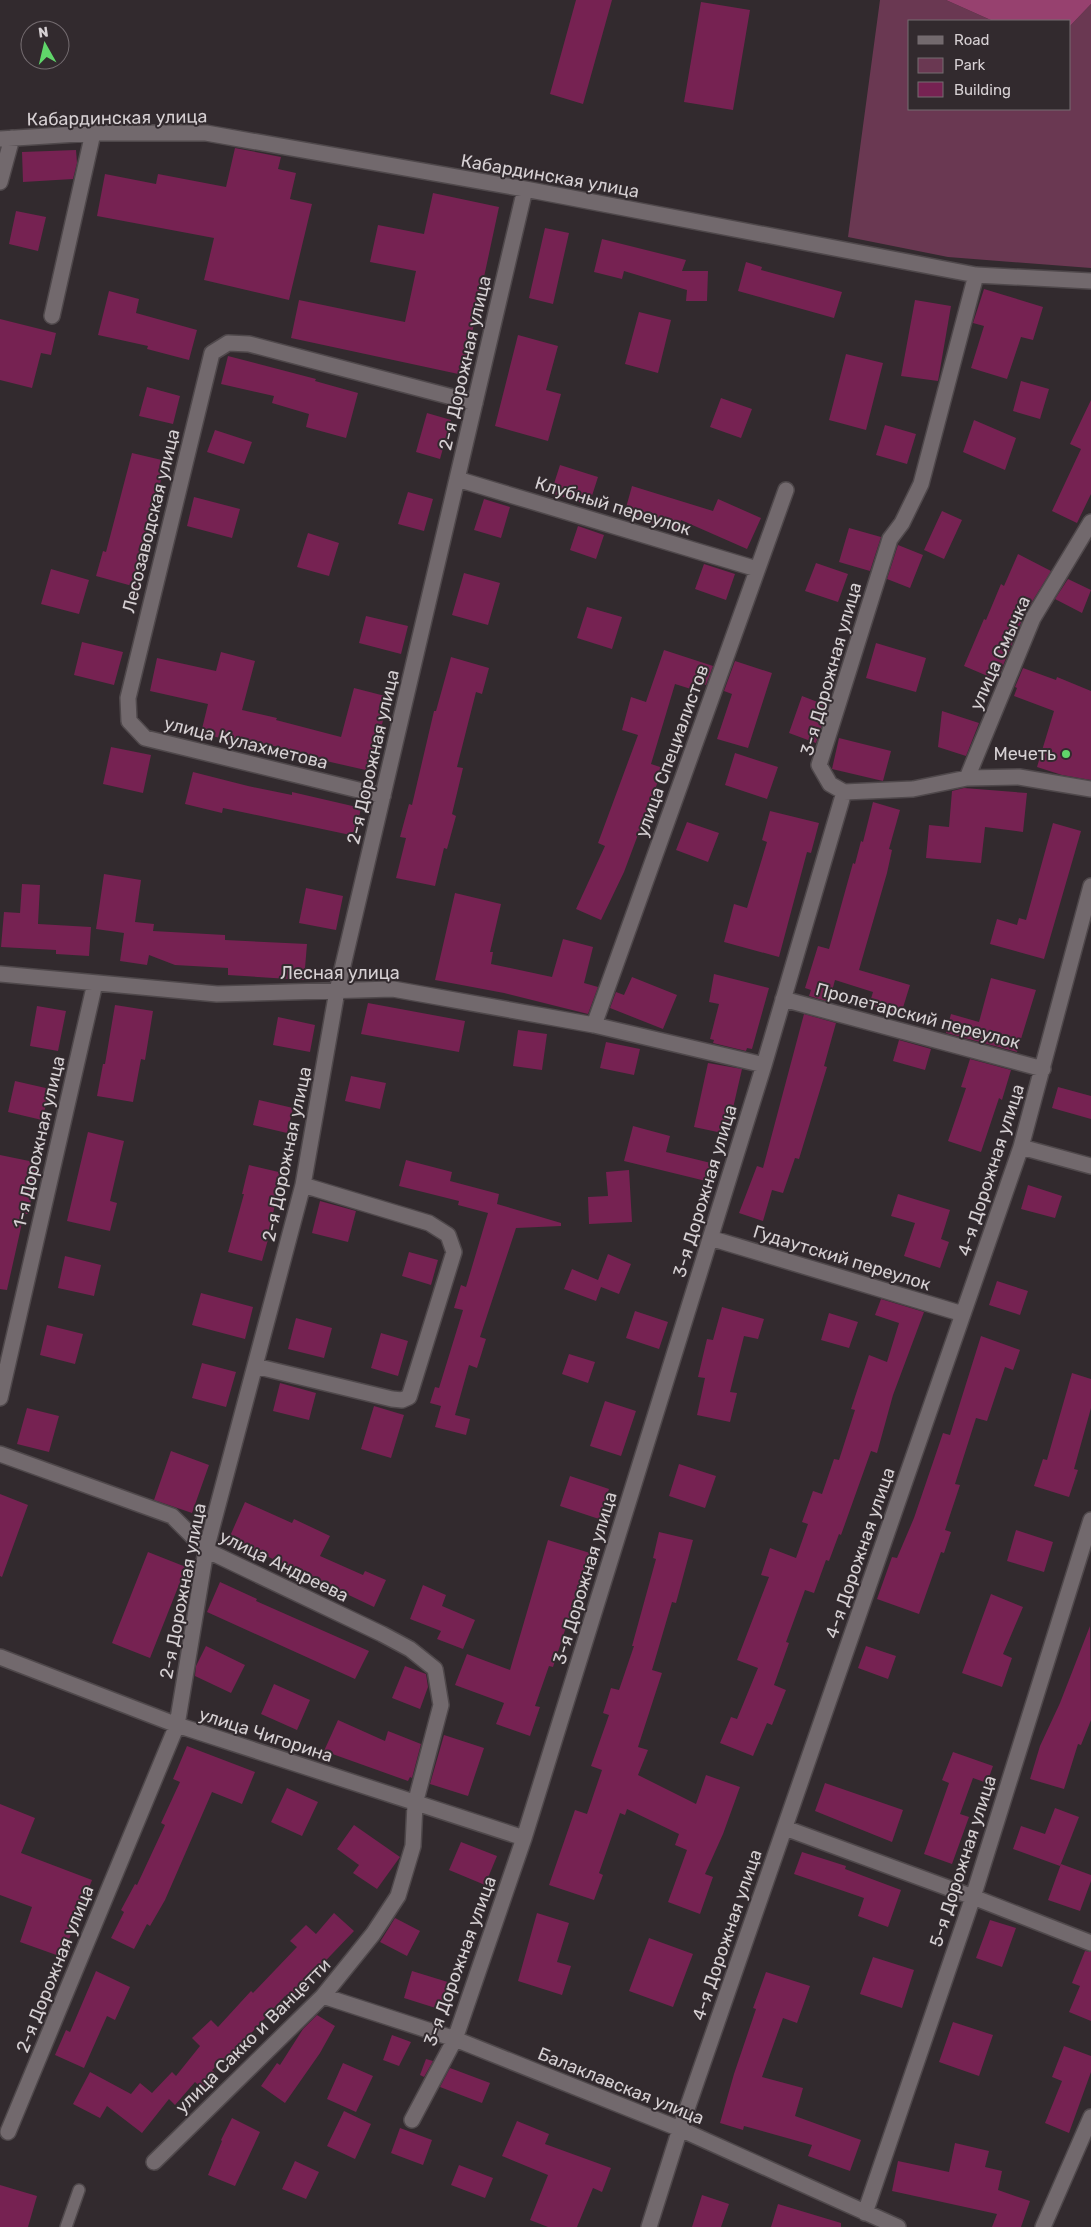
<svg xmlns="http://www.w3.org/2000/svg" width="1091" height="2227" font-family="Rubik,sans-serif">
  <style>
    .green { fill: #6a3852 }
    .water { fill: #97416f }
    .building { fill: #762252 }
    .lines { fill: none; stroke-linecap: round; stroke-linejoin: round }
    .lane-casing { stroke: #4f484b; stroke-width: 14 }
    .street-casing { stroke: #4f484b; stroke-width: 18 }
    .lane { stroke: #72696d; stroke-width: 11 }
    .street { stroke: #72696d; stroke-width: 15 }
    .poi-dot { fill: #60d56a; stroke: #322a2e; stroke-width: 2 }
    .labels { text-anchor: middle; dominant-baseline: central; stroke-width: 4; stroke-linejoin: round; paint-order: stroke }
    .street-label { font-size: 18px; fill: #d6d0d3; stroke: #322a2e }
    .poi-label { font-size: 18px; fill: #d6d0d3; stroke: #322a2e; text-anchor: end }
  </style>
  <rect width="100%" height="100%" fill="#322a2e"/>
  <!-- green -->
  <path class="green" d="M880 0H946L993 21H910V109H1070V26L1091 4V268L948 257 848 237Z"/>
  <!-- water -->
  <path class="water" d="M946 0H1091V4L1070 26V21H993Z"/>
  <!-- building -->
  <path class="building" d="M576 0H612L583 104 550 94Z
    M701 2 750 10 733 110 684 102Z
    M235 148 281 157 278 169 296 173 290 199 312 204 289 300 204 280 214 238 97 216 105 174 156 184 158 174 226 187Z
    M76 150 77 163 73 179 23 182 22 152Z
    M433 193 499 207 463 375 291 338 299 300 405 322 416 271 370 262 378 225 424 234Z
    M16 211 46 217 38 251 9 244Z
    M545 228 569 233 553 304 529 298Z
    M602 239 686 260 682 271H708L707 301H686L687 290 624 271 622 279 594 272Z
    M746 262 762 267 761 270 842 292 834 318 738 291Z
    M984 289 1043 307 1033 340 1021 337 1007 379 971 368 984 326 973 323Z
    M109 291 139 299 136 313 197 330 189 360 147 349 148 346 98 335Z
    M915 300 951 306 938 381 901 376Z
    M639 312 671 320 658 373 625 364Z
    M0 319 56 333 51 355 41 353 32 388 0 380Z
    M518 335 558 346 546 390 561 394 548 441 495 426Z
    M846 354 883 363 866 430 829 420Z
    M228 356 316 379 315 381 358 393 346 438 306 427 309 414 272 403 274 396 221 384Z
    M1021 381 1049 389 1040 419 1013 411Z
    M147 387 180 396 173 424 139 416Z
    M721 398 752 409 741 438 710 427Z
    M1091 400V494L1077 523 1052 511 1081 449 1070 444Z
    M427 413 451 420 440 459 416 452Z
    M974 420 1016 438 1005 470 963 452Z
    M885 425 916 434 907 464 876 455Z
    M215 430 252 442 244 464 207 452Z
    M132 453 166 461 140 561H143L136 587 96 576 103 551 106 552Z
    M560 465 598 477 589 505 551 493Z
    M632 486 713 511 718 499 761 518 747 549 681 520 678 531 624 515Z
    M408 492 433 499 424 531 398 524Z
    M194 497 240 509 232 538 187 526Z
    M484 499 510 507 501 538 474 530Z
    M942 511 962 520 944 559 924 550Z
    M578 526 604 535 596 559 570 550Z
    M849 528 881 537 870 571 839 562Z
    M308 533 339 543 329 576 297 567Z
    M898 545 923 555 910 588 887 579Z
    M1018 554 1051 571 1025 613 997 680 964 666 984 619 986 620 1001 584 1004 586Z
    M816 563 848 574 838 602 805 591Z
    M704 564 735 574 726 600 695 589Z
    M51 569 89 580 79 614 41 604Z
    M464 573 500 583 488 625 452 615Z
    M1068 579 1091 590 1082 613 1055 599Z
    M587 607 622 617 612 649 577 638Z
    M366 616 408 626 401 654 359 643Z
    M82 642 123 652 114 685 74 675Z
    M876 643 926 658 916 692 866 678Z
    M664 650 713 666 706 685 697 681 694 690 675 684 651 764 663 768 624 872 601 920 576 909 605 846 598 843 638 735 622 730 631 697 646 702Z
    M221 652 255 661 242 710 277 718 276 720 341 737 354 688 389 697 370 771 282 751 283 748 236 738 235 742 201 733 208 704 150 691 157 658 216 671Z
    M451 657 489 668 482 694 476 692 457 767 463 768 452 814 456 816 447 849 444 848 435 886 396 878 406 838 400 837 409 804 412 805 434 711H436Z
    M735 661 772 673 748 748 717 739 732 694 724 691Z
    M1023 668 1056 680 1057 677 1091 691V780L1062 775 1037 767 1054 711 1014 696 1017 688 1015 687Z
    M802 696 828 706 816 743 789 733Z
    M942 711 979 723 966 756 938 747Z
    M839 738 891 751 883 781 832 769Z
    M111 747 151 755 143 793 103 784Z
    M735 753 778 767 767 799 725 785Z
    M193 772 248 786 292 795V792L361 808 355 836 223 808 222 813 185 804Z
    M964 788 1027 793 1023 832 985 827 981 863 926 858 929 825 949 827 952 791Z
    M873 802 900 810 889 849 892 850 887 873 859 970 910 985 901 1014 869 1005 873 992 835 980 829 1002 809 996 811 990 805 988 818 946 829 949 853 863 855 864 861 841 863 842Z
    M770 811 819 823 811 853 807 852 779 957 724 942 734 904 747 908 767 842 762 840Z
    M687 822 719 833 708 862 676 850Z
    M1053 823 1081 831 1044 959 990 944 997 919 1017 925 1019 918 1026 920Z
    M104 874 141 880 135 922 154 924 153 931 225 935V940L307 944 304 980 228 975V968L175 965 149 955 147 965 120 961 124 933 96 929Z
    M22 884 40 885 38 924 91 927 89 956 56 954V950L1 947 4 912 20 913Z
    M306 888 343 896 336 930 299 923Z
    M455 893 501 904 490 952H493L491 964 552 977 563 939 593 947 584 983 598 987 588 1014 504 993 435 980Z
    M714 974 769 988 752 1049 747 1048 746 1051 713 1043 714 1040 710 1039 719 1004 709 1002Z
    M632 977 677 995 663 1029 610 1008 616 992 624 995Z
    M991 978 1036 990 1017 1052 946 1033 951 1014 979 1022Z
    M368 1003 465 1021 459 1052 361 1034Z
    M115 1005 153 1011 145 1060 141 1059 133 1102 97 1096 103 1064H105Z
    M37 1006 66 1011 58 1051 30 1046Z
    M804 1014 836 1023 824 1066 827 1067 799 1159 795 1158 783 1193 772 1190 763 1221 739 1213 757 1166 763 1168Z
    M278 1017 315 1025 310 1052 273 1045Z
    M518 1030 547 1034 542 1070 513 1066Z
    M899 1040 931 1049 925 1070 893 1061Z
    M606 1042 640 1049 634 1075 600 1068Z
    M970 1059 1011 1070 1002 1100 999 1098 981 1152 948 1141 966 1088 961 1087Z
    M708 1063 742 1069 727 1134 694 1127Z
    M351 1076 386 1083 380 1109 345 1101Z
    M15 1081 50 1089 42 1120 8 1112Z
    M1058 1087 1091 1096V1119L1052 1108Z
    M259 1100 293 1108 287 1133 253 1125Z
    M633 1126 670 1136 666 1152 715 1164 710 1182 624 1161Z
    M88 1132 124 1141 110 1201 117 1203 110 1231 67 1221Z
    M0 1155 39 1163 28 1214H24L7 1290 0 1289Z
    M406 1160 452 1172 450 1181 499 1194 497 1204 561 1223V1226L516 1228 480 1337 486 1339 477 1368 469 1365 455 1415 470 1419 466 1435 435 1427 441 1406 430 1403 435 1387 439 1388 463 1310 454 1308 461 1285 466 1287 488 1213 458 1205 459 1201 399 1186Z
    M249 1165 283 1173 271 1221 273 1222 262 1261 228 1252 244 1194H242Z
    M629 1170 632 1222 589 1224 588 1197 608 1196 606 1172Z
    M1028 1185 1062 1196 1055 1218 1021 1209Z
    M898 1194 950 1210 941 1239 949 1242 940 1268 904 1256 915 1223 891 1216Z
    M320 1201 356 1211 348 1242 312 1233Z
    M409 1252 438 1260 431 1285 402 1276Z
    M608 1254 631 1264 619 1294 601 1287 596 1301 564 1289 572 1269 598 1280Z
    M65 1256 101 1265 94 1296 58 1288Z
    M997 1281 1028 1291 1020 1315 989 1305Z
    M201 1293 253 1307 245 1339 192 1325Z
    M881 1299 924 1312 893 1395 877 1453 871 1451 841 1535 839 1534 829 1561 826 1560 814 1593 805 1590 786 1642 789 1643 774 1685 786 1690 772 1725 767 1723 753 1756 720 1743 731 1717 737 1719 758 1668 737 1660 769 1577 761 1575 770 1548 796 1558 808 1524 802 1522 813 1491 822 1494 834 1459 839 1460 855 1410 851 1409 869 1355 887 1362 899 1323 875 1315Z
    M722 1307 764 1319 758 1339 744 1336 730 1392 737 1393 730 1422 697 1415 705 1378 698 1377 707 1339 713 1340Z
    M635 1311 668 1322 659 1349 626 1338Z
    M829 1313 858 1322 849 1348 821 1340Z
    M296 1318 332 1328 324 1358 288 1349Z
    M47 1325 83 1334 75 1364 40 1355Z
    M381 1333 408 1341 398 1376 371 1368Z
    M981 1336 1020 1350 1013 1370 1005 1367 987 1421 976 1418 955 1484 960 1485 945 1530 951 1532 944 1553 941 1552 919 1614 877 1599 892 1557 897 1558 914 1518 943 1433 950 1435Z
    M569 1354 595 1362 588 1383 562 1374Z
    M202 1363 236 1372 226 1407 192 1398Z
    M1072 1373 1091 1379V1408L1074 1469 1078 1470 1069 1497 1034 1486 1043 1459 1047 1460Z
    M280 1383 316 1393 309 1420 273 1411Z
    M605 1401 636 1411 621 1456 590 1446Z
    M374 1406 404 1415 391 1458 361 1449Z
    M27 1408 59 1416 49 1452 17 1444Z
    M171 1451 209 1465 192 1513 154 1500Z
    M679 1464 716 1476 705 1508 669 1496Z
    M570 1476 609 1489 599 1519 560 1506Z
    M0 1494 28 1505 2 1577 0 1576Z
    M245 1502 292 1523 294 1519 330 1536 320 1556 363 1575 365 1571 386 1580 374 1607 252 1549 250 1553 227 1543Z
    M1016 1530 1053 1542 1044 1572 1007 1561Z
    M659 1532 693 1540 676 1603 672 1602 652 1670 662 1673 638 1747 648 1750 638 1775 696 1804 706 1775 740 1787 723 1834 705 1874 713 1877 700 1914 668 1902 687 1850 675 1845 679 1834 627 1809 625 1815 620 1813 599 1873 603 1875 594 1900 549 1885 575 1810 587 1814 602 1770 591 1766 609 1715 603 1713 611 1688 619 1690 634 1646H632L656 1559 653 1558Z
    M548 1540 590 1553 553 1667 549 1666 535 1706 540 1707 530 1736 496 1724 504 1703 455 1685 467 1654 510 1670Z
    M148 1552 186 1567 150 1658 112 1643Z
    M220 1582 257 1599 256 1601 369 1651 355 1679 207 1612Z
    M423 1585 446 1595 442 1606 475 1620 463 1649 437 1639 441 1631 410 1619Z
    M991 1594 1023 1607 1003 1654 1012 1658 1002 1687 962 1673Z
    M1090 1626 1091 1720 1081 1745 1078 1744 1064 1789 1030 1779 1040 1746 1060 1703Z
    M206 1646 245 1665 231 1693 195 1676 196 1666Z
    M866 1646 896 1656 888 1679 858 1668Z
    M405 1666 426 1674 428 1687 420 1709 392 1698Z
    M274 1684 310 1700 297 1730 261 1714Z
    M338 1720 385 1741 388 1731 421 1744 412 1778 410 1777 408 1781 324 1751Z
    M444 1735 484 1748 468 1796 430 1784Z
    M187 1746 255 1772 242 1804 212 1792 165 1900 150 1926 147 1924 134 1949 111 1938 124 1912 121 1910 135 1884 137 1885 165 1825 161 1823 180 1782 173 1779Z
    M953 1752 993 1766 987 1783 973 1778 960 1814 969 1817 952 1864 924 1854 949 1783 942 1780Z
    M825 1783 903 1810 892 1842 815 1811Z
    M287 1788 318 1802 302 1836 271 1822Z
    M0 1804 35 1818 21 1853 92 1880 62 1957 20 1942 32 1907 0 1895Z
    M1055 1808 1079 1817 1060 1866 1013 1849 1021 1826 1045 1834Z
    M354 1825 400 1857 377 1889 353 1873 359 1865 337 1849Z
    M461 1842 497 1856 485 1885 449 1870Z
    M802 1852 846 1866 845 1869 901 1890 888 1927 858 1916 864 1898 794 1874Z
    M1061 1864 1091 1875V1881L1080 1911 1048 1900Z
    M334 1913 354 1931 289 1999 285 1996 243 2042 212 2070 216 2074 203 2089 195 2082 175 2105 169 2099 142 2133 107 2106 100 2118 73 2104 90 2072 131 2094 140 2083 152 2093 172 2072 176 2076 200 2046 192 2038 211 2020 218 2027 251 1991 253 1993 297 1947 290 1941 306 1925 316 1934Z
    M537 1913 569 1923 557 1962 571 1966 562 1995 518 1981Z
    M395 1918 420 1931 407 1956 380 1942Z
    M990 1920 1016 1928 1002 1967 976 1958Z
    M649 1938 693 1954 673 2007 629 1991Z
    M1085 1951 1091 1952V2021L1069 2012 1080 1986 1072 1983Z
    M873 1957 914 1970 902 2008 860 1994Z
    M96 1971 130 1987 115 2020 107 2016 84 2068 55 2055 66 2030 70 2032Z
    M412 1971 451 1983 442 2010 404 1998Z
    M766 1972 810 1986 797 2023 783 2018 762 2077 803 2088 795 2116 861 2140 850 2171 808 2156 812 2145 744 2126 743 2130 720 2123 734 2074 756 2009 753 2008Z
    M317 2015 335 2026 320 2053 285 2103 261 2086 277 2063 280 2065 303 2029Z
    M953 2022 993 2035 979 2076 939 2062Z
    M392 2035 411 2042 399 2066 383 2060Z
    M1064 2046 1091 2056V2072L1069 2133 1045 2123 1062 2081 1052 2077Z
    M426 2059 433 2061 424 2077 420 2075Z
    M343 2063 373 2076 356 2112 327 2099Z
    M450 2068 490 2083 482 2103 440 2087Z
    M344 2111 371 2124 355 2159 327 2146Z
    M232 2118 260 2132 235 2186 208 2175 222 2141 221 2140Z
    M517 2121 549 2134 545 2144 611 2168 602 2192 593 2188 577 2227H548L530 2220 548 2175 502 2156Z
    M400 2128 432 2140 423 2165 391 2153Z
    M955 2143 989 2151 985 2167 1002 2171 998 2190 1030 2201 1021 2227H992L997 2214 892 2191 898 2161 949 2172Z
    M295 2161 319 2172 306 2199 282 2189Z
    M459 2165 493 2178 485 2198 451 2185Z
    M0 2185 37 2196 28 2227H0Z
    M702 2195 729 2204 721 2227H692Z
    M778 2204 841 2223V2227H771Z"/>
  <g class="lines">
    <defs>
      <path id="lane" d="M66 2227 79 2190"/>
      <path id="street" d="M0 139 93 133H206L525 189 976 275 1091 281
        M0 182 12 138
        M52 316 93 133
        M457 479 757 569
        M967 778 1033 618 1091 522
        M844 792 913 789 967 778 1019 777 1091 789
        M383 796 145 738 129 721 128 698 212 353 228 343 249 344 475 403
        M0 974 217 994 393 989 594 1025 764 1065
        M783 999 1043 1069
        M594 1025 786 490
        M1021 1147 1091 1166
        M710 1238 963 1314
        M255 1366 392 1399 402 1400 409 1397 454 1252 448 1235 429 1223 303 1185
        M0 1398 95 983
        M0 1454 172 1516 206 1550 382 1634 410 1649 435 1669 441 1705 415 1804 413 1846 398 1896 373 1934 323 1996 154 2162
        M0 1657 177 1725 524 1838
        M785 1828 973 1897 1091 1943
        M323 1996 455 2039 680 2129 898 2227
        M412 2120 455 2039 524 1838 764 1065 844 792 830 784 819 765 890 539 902 523 921 484 976 275
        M8 2132 177 1725 206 1550 303 1185 337 991 525 189
        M865 2213 973 1897 1091 1520
        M649 2227 680 2129 1021 1147 1091 886
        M1043 2227 1091 2117"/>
    </defs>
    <!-- lane casing -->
    <use href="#lane" class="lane-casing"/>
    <!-- street casing -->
    <use href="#street" class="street-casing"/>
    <!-- lane -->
    <use href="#lane" class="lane"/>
    <!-- street -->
    <use href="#street" class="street"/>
  </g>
  <!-- markers -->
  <circle class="poi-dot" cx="1066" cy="754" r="5"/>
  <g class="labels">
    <!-- street labels -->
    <g class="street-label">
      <text transform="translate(117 118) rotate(-1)">Кабардинская улица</text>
      <text transform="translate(550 176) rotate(10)">Кабардинская улица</text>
      <text transform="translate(465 363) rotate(-77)">2-я Дорожная улица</text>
      <text transform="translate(613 506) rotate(17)">Клубный переулок</text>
      <text transform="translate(151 521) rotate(-76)">Лесозаводская улица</text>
      <text transform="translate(1000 653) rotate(-66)">улица Смычка</text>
      <text transform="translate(831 669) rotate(-74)">3-я Дорожная улица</text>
      <text transform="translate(246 743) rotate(14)">улица Кулахметова</text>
      <text transform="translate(672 751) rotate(-70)">улица Специалистов</text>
      <text transform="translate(373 757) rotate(-77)">2-я Дорожная улица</text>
      <text x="340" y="973">Лесная улица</text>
      <text transform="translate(918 1016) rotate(15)">Пролетарский переулок</text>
      <text transform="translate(39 1142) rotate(-77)">1-я Дорожная улица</text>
      <text transform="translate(287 1154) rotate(-78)">2-я Дорожная улица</text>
      <text transform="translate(991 1170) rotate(-72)">4-я Дорожная улица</text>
      <text transform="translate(705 1191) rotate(-73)">3-я Дорожная улица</text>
      <text transform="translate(842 1258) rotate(17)">Гудаутский переулок</text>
      <text transform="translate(860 1553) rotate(-71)">4-я Дорожная улица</text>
      <text transform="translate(284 1566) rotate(26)">улица Андреева</text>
      <text transform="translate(585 1578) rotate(-73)">3-я Дорожная улица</text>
      <text transform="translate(183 1591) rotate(-79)">2-я Дорожная улица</text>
      <text transform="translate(266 1735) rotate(18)">улица Чигорина</text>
      <text transform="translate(963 1861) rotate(-72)">5-я Дорожная улица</text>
      <text transform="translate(727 1935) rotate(-71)">4-я Дорожная улица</text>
      <text transform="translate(460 1961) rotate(-70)">3-я Дорожная улица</text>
      <text transform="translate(55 1969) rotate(-68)">2-я Дорожная улица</text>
      <text transform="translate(253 2036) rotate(-45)">улица Сакко и Ванцетти</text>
      <text transform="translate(621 2086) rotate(22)">Балаклавская улица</text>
    </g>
    <!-- poi labels -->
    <g class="poi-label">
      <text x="1056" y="754">Мечеть</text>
    </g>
  </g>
  <!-- legend -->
  <rect x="908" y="20" width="162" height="90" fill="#322a2e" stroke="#746c70"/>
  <rect x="918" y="36" width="25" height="8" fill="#72696d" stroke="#746c70"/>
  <text x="954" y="45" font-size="15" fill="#d6d0d3">Road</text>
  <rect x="918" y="58" width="25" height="15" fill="#6a3852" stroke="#746c70"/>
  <text x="954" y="70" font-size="15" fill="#d6d0d3">Park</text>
  <rect x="918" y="82" width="25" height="15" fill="#762252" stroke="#746c70"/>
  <text x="954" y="95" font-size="15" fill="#d6d0d3">Building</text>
  <!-- north arrow -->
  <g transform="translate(45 45) rotate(352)"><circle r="24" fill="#322a2e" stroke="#746c70"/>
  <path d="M0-4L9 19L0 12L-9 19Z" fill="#60d56a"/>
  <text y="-8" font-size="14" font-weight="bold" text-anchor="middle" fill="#d6d0d3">N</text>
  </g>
</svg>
